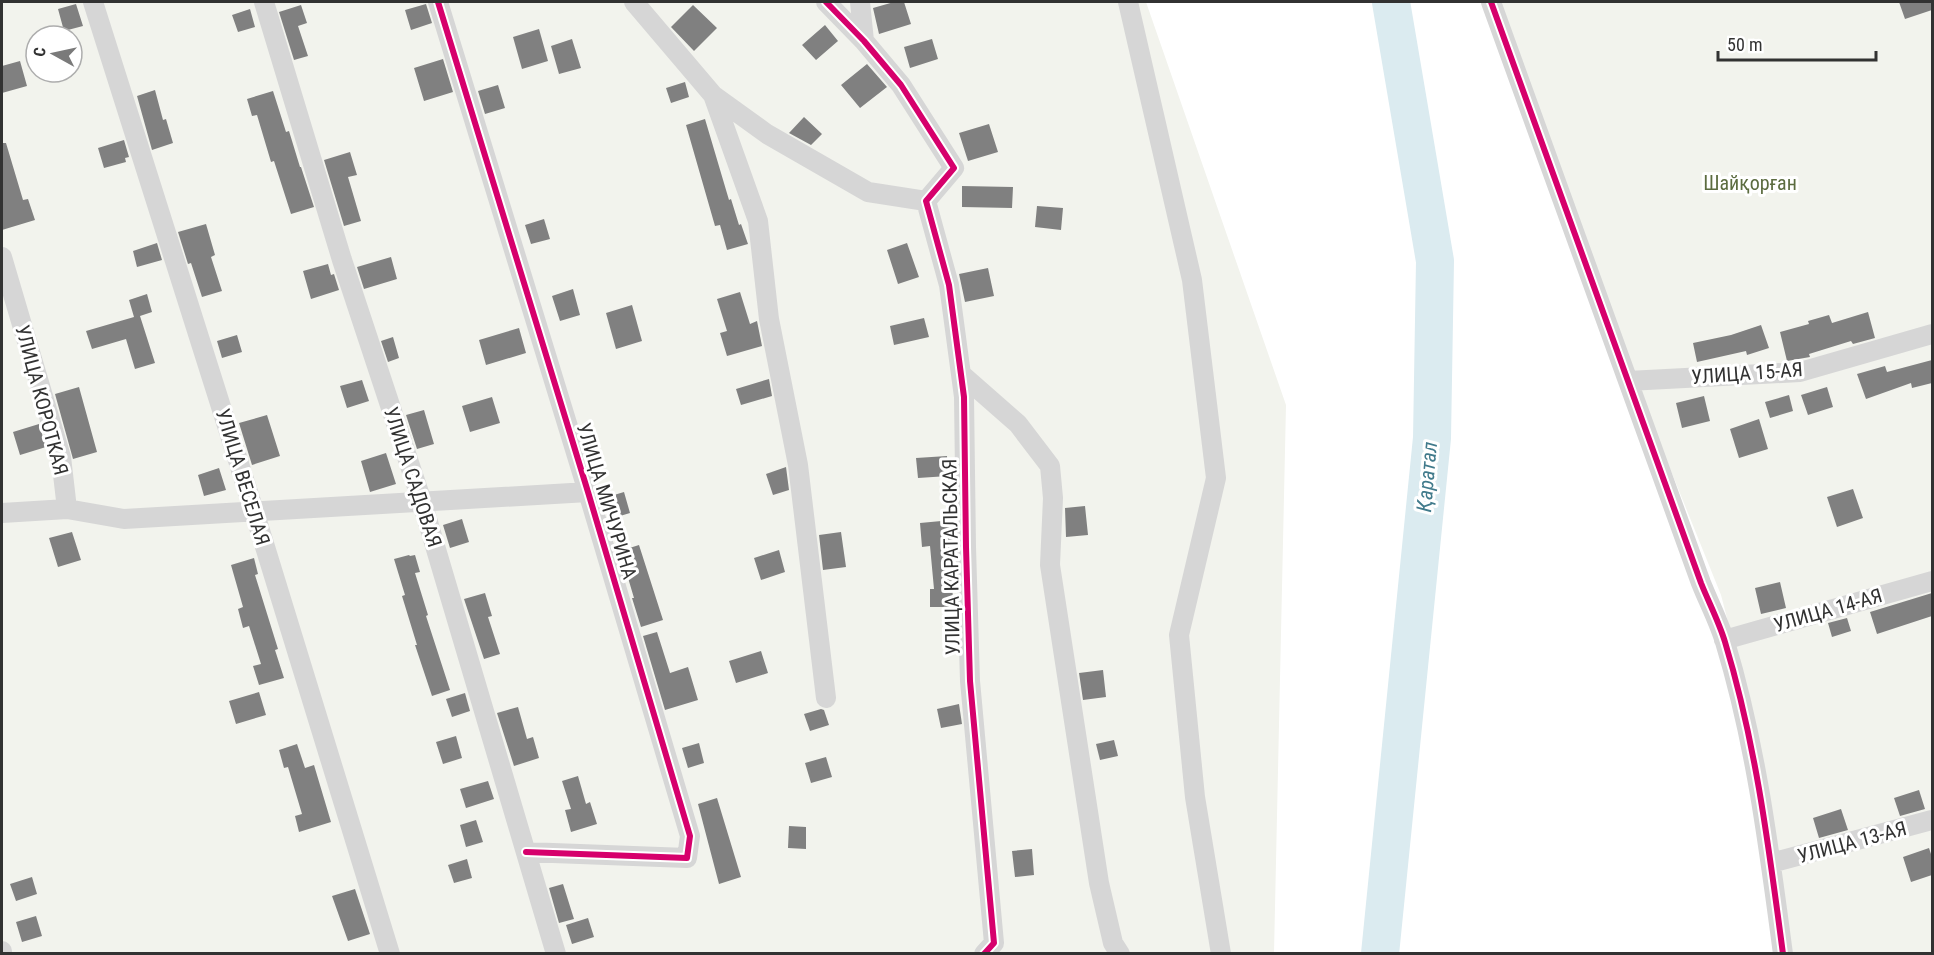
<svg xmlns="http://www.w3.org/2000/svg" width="1934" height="955" font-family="'Roboto Condensed',sans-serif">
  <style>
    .green { fill: #f2f3ed; fill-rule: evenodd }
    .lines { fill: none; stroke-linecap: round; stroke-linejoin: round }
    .river { stroke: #dbebf0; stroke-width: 38 }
    .building { fill: #808080 }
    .street { stroke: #d6d6d6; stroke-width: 20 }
    .cycleway-casing { stroke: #fff; stroke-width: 10 }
    .cycleway { stroke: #d6006c; stroke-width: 6 }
    .labels { text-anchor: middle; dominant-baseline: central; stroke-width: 6; stroke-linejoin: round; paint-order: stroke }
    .park-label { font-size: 20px; fill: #5c6c40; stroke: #fff }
    .street-label { font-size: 20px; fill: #323232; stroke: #fff }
    .water-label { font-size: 21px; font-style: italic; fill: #407a8b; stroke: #fff }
  </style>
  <rect width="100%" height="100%" fill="#fff"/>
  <!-- green -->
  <path class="green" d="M2 2H1146L1286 405 1274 953 2 954ZM36 36H72V72H36Z
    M1499 2H1932V953H1776L1760 744 1721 595 1553 178Z"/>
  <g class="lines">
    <!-- river -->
    <path class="river" d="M1380 954 1432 438 1435 261 1391 2"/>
  </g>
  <!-- building -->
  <path class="building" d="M894 2H904L911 24 879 34 873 8Z
    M1899 2H1932V10L1905 19Z
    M76 4 83 26 64 31 58 9Z
    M426 4 432 23 411 30 405 10Z
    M301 5 307 23 298 26 308 56 294 60 279 12Z
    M693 5 717 28 694 51 671 27Z
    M250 9 255 27 238 32 232 15Z
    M825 25 838 41 816 60 802 45Z
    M539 29 548 61 522 69 513 37Z
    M572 39 581 68 559 74 551 46Z
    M932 39 938 59 910 68 904 47Z
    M443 59 453 92 424 101 414 68Z
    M20 61 27 86 2 93V66Z
    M867 64 887 87 860 108 841 85Z
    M685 82 689 97 671 103 666 88Z
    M498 85 505 108 485 114 478 91Z
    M155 90 163 120 166 119 173 143 152 150 137 96Z
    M273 91 286 132 289 131 300 167H301L314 207 291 214 274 161 271 162 257 115 252 116 247 99Z
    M804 117 822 134 811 145 789 133Z
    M705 119 729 200 731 199 739 225 741 224 748 244 727 250 720 225 715 226 686 125Z
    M989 124 998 152 968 161 959 133Z
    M124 140 129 157 125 158 126 162 104 168 98 148Z
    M2 143H6L23 200 28 199 35 220 2 230Z
    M350 152 357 175 348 177 361 221 344 226 324 160Z
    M962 186 1013 187 1012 208 962 207Z
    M1037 206 1063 208 1061 230 1035 227Z
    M544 219 550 239 531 244 525 225Z
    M206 224 215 255 211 257 222 291 202 297 191 263 188 264 178 232Z
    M157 243 162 260 137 267 133 251Z
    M907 243 919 277 898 284 887 250Z
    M391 257 397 279 364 289 357 267Z
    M328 264 331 275 334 274 339 290 311 299 303 271Z
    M988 268 994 296 965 302 959 274Z
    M573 289 580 315 560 321 552 296Z
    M740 292 750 324 757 321 762 346 727 356 720 333 727 331 717 299Z
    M147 294 152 312 140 316 155 363 135 369 126 339 92 349 86 331 134 317 129 300Z
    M632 305 642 341 616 349 606 313Z
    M1868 312 1875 338 1853 344 1851 341 1809 354 1810 357 1787 361 1780 332 1809 324 1808 321 1829 315 1832 323Z
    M924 318 929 337 894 345 890 326Z
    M1761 325 1769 348 1747 355 1746 351 1697 362 1693 343 1731 335Z
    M519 328 526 353 486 365 479 340Z
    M237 335 242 352 222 358 217 341Z
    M393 337 399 358 388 362 381 341Z
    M1932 360V383L1912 388 1911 383 1866 399 1857 374 1885 366 1887 372Z
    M769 379 772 396 741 405 736 389Z
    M362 380 369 401 347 408 340 386Z
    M79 387 97 452 73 459 55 394Z
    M1827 387 1833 407 1808 415 1801 395Z
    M1789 395 1793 411 1770 418 1765 402Z
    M1704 396 1710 421 1682 428 1676 403Z
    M492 397 500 423 470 432 462 406Z
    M424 410 434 444 417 449 406 415Z
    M267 415 280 456 252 465 239 423Z
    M1759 419 1768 449 1739 458 1730 429Z
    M39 424 46 447 20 455 13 432Z
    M386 453 396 484 370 492 361 461Z
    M947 456 948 476 918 478 916 458Z
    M786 467 789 490 773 495 766 474Z
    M219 468 226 490 204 496 198 475Z
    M1853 489 1863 518 1837 527 1827 497Z
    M624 492 630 513 610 519 604 498Z
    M1085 506 1088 535 1066 537 1065 508Z
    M462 519 469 542 450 548 443 525Z
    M952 520 954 544H951L954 571 952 572 953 607H930V589H934L930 546 922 547 920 523Z
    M72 532 81 560 58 567 49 538Z
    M841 532 846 567 823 570 819 535Z
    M639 545 663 620 641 627 632 598H634L620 551Z
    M779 550 785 572 761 580 754 558Z
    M409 555 410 556 415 555 420 572 415 573 428 615 426 616 450 690 432 696 415 645H417L402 596 405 595 394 559Z
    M254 558 258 574 255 575 278 649 275 650 284 678 259 685 253 666 261 664 249 626 243 628 238 609 243 607 231 565Z
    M1780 582 1786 608 1761 614 1755 588Z
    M485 593 492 616 488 617 500 654 484 659 464 599Z
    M1932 593V616L1877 634 1870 612Z
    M1847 618 1851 631 1832 637 1828 623Z
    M657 632 670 673 688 667 698 700 665 710 643 636Z
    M761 651 768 673 736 683 729 661Z
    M1103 670 1106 697 1083 700 1079 673Z
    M259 692 266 715 236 724 229 701Z
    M465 693 470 711 452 717 446 699Z
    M959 704 962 724 941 728 937 709Z
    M518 707 527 739 533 737 539 758 514 766 497 713Z
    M821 709 824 710 829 725 810 731 804 714Z
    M456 736 462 758 443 764 436 742Z
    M1114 740 1118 756 1100 760 1096 744Z
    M699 743 704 763 688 768 682 748Z
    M297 744 305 768 314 765 331 822 299 832 295 816 302 814 288 767 284 768 279 750Z
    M826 757 832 777 811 783 805 763Z
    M578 776 586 804 590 802 597 824 571 832 565 810 571 809 562 781Z
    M488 781 494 799 466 808 460 789Z
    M1919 790 1925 809 1900 816 1894 798Z
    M717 798 741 877 719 884 698 804Z
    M1841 809 1848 830 1819 838 1813 818Z
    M476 820 483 842 466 847 460 825Z
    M789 826 806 827V849L788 848Z
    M1929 848 1932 857V875L1911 882 1903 857Z
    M1032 849 1034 875 1015 877 1012 851Z
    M467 859 472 878 454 883 448 865Z
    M32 877 37 894 16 901 10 884Z
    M563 884 574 919 559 923 549 888Z
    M355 889 370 934 348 941 332 896Z
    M36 916 42 936 22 942 16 922Z
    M588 918 594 937 572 944 566 925Z"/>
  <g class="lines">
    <!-- street -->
    <path class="street" d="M93 2 254 511 390 954
      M264 2 342 260 422 502 556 954
      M438 2 588 492 690 836 687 858 526 852
      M634 2 713 95 767 134 868 192 926 201
      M826 2 864 41 901 85 954 168 926 201 949 285 964 397 966 547 970 681 994 943 984 954
      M860 2 864 41
      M1128 2 1192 280 1216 478 1179 635 1195 797 1221 954
      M1491 2 1701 583C1709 603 1719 622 1725 642 1756 744 1769 849 1783 954
      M713 95 758 221 769 319 798 465 826 698
      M2 257 61 457 67 509
      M961 374 1018 424 1050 466 1053 498 1050 565 1099 883 1113 943 1120 954
      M1628 381 1800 372 1932 334
      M2 513 67 509 124 519 588 492
      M1724 640 1932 581
      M1771 863 1932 820
      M2 951V954"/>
    <defs>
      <path id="cycleway" d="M438 2 588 492 690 836 687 858 526 852
        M826 2 864 41 901 85 954 168 926 201 949 285 964 397 966 547 970 681 994 943 984 954
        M1491 2 1701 583C1709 603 1719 622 1725 642 1756 744 1769 849 1783 954"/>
    </defs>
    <!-- cycleway casing -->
    <use href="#cycleway" class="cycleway-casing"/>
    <!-- cycleway -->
    <use href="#cycleway" class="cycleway"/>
  </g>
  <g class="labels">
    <!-- park labels -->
    <g class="park-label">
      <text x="1750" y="183">Шайқорған</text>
    </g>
    <!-- street labels -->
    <g class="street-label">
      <text transform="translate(1747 373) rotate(-4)">УЛИЦА 15-АЯ</text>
      <text transform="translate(42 400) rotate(75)">УЛИЦА КОРОТКАЯ</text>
      <text transform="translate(243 477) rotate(73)">УЛИЦА ВЕСЕЛАЯ</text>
      <text transform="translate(413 477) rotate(72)">УЛИЦА САДОВАЯ</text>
      <text transform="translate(607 501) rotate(73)">УЛИЦА МИЧУРИНА</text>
      <text transform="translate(951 557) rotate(-91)">УЛИЦА КАРАТАЛЬСКАЯ</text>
      <text transform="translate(1828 610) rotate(-16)">УЛИЦА 14-АЯ</text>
      <text transform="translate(1852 842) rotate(-15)">УЛИЦА 13-АЯ</text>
    </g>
    <!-- water labels -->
    <g class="water-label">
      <text transform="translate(1427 477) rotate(-85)">Қаратал</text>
    </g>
  </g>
  <!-- border -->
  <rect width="1934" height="955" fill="none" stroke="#323232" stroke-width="6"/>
  <!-- north arrow -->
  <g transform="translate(54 54) rotate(278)"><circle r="28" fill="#ffffff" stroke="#adadad" stroke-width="1.5"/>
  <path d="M0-4.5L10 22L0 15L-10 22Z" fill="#7a7a7a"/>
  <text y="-9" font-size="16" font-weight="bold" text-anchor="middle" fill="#323232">С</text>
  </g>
  <!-- scale -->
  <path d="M1718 51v9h158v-9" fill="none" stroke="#323232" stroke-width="3"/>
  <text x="1727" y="51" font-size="18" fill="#323232" stroke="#ffffff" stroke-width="4.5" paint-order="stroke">50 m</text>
</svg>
